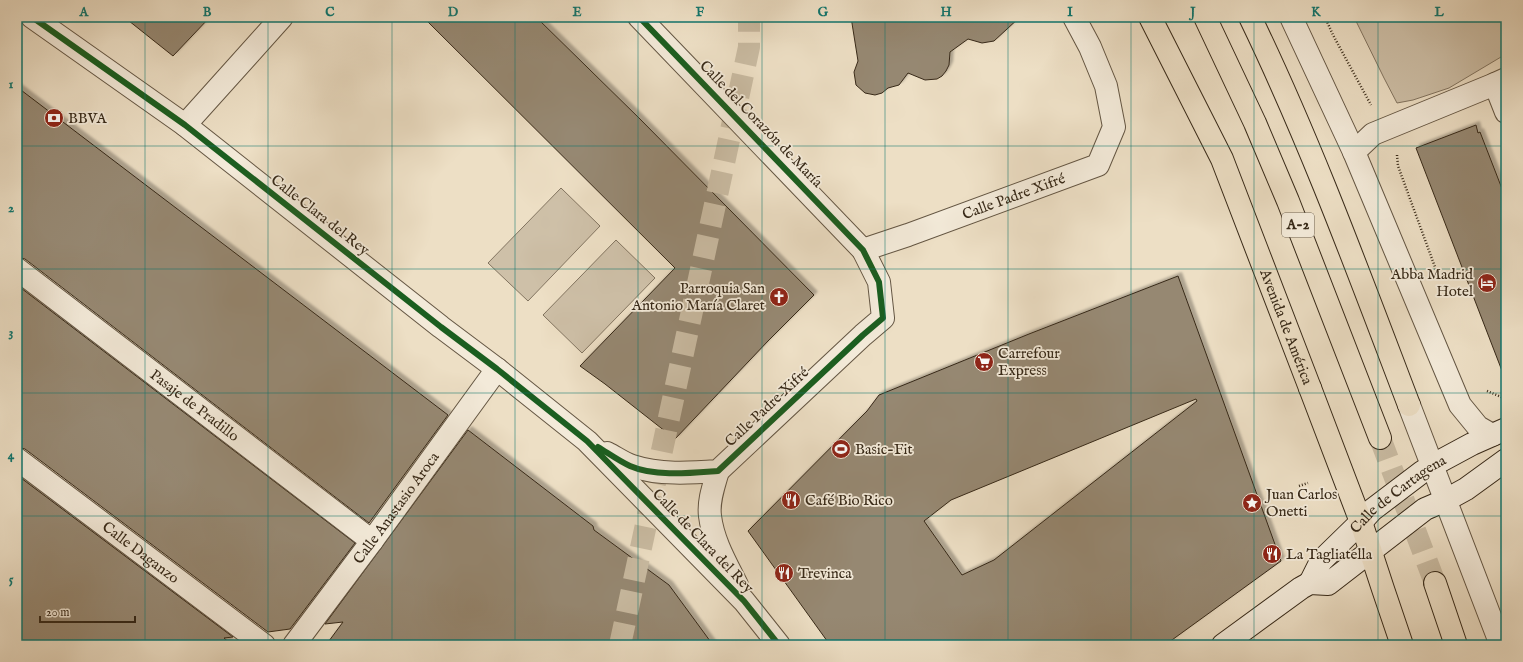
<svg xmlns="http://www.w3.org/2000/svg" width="1523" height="662" font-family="'IM FELL English',serif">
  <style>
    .green { fill: #cec0a8; stroke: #827460 }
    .building { fill: #968872; stroke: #372918; fill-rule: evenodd; filter: url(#shadow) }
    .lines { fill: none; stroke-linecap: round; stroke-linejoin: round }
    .highway-tunnel { stroke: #c9bba2; stroke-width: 22; stroke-dasharray: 22 11; stroke-linecap: butt }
    .street-casing { stroke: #645643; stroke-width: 24 }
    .secondary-casing { stroke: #372918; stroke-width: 24 }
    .primary-casing { stroke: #372918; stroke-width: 24 }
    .highway-casing { stroke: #372918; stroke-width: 24 }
    .path { stroke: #372918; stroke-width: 2.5; stroke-dasharray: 1 2; stroke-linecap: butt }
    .street { stroke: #f3ead9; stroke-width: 22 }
    .secondary { stroke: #f3ead9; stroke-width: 22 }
    .primary { stroke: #eddfc5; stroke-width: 22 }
    .highway { stroke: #eddfc5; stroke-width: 22 }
    .cycleway-casing { stroke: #f3ead9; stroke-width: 8 }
    .cycleway { stroke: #1b5e20; stroke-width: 6 }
    .grid { fill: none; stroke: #0f766e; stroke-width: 1; stroke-opacity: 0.55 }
    .labels { text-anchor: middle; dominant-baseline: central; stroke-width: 3.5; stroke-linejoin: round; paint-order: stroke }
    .shield { fill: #f3ead9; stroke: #6f6352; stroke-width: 1 }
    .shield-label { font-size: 14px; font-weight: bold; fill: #372918 }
    .poi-label { font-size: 15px; fill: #372918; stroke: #f3ead9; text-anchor: start }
    .street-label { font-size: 15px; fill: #372918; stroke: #f3ead9 }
    .neatline { fill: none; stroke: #0f766e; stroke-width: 1.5 }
    .grid-label { font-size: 13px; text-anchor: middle; font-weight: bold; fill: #0f766e }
  </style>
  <defs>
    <filter id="shadow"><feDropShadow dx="3.5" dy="-3.5" stdDeviation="1" flood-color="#0004"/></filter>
  </defs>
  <rect width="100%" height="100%" fill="#eddfc5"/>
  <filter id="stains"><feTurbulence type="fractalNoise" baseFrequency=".005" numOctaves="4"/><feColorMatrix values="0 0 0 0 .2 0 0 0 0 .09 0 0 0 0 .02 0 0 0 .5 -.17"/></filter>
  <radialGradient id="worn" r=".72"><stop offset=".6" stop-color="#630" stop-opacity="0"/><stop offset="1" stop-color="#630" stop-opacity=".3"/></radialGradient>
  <!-- green -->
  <path class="green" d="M1354 17H1506V54L1449 88 1413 100 1397 103 1384 78Z
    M561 188 600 226 528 301 488 263Z
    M616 240 655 278 582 353 543 315Z"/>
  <!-- building -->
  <path class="building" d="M124 17H210L173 56Z
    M423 17H536L639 118 814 295 768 341 675 439 605 384 580 366 675 268Z
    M851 17H1020L994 41 982 43 968 39 950 52 949 65 946 71 942 76 937 79 925 80 908 73 899 85 888 88 882 93 875 95 865 93 856 85 854 72 858 61Z
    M17 87 448 415 369 523 25 259 17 257Z
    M1476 125 1478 133 1480 132 1506 199V376H1504L1416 148Z
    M1178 276 1281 561 1165 645H830L748 531 867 411 879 395 1029 334ZM1196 399 1197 401 994 560 962 575 924 521 951 500Z
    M17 285 355 543 290 629 268 632 25 449 17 447Z
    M468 430 593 526 594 530 669 585 713 645H326L343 622 325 624Z
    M17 475 233 637 224 638 232 645H17Z"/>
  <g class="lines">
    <!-- highway-tunnel -->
    <path class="highway-tunnel" d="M1380 438 1435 583
      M620 645 749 47V17"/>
    <defs>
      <g id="street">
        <path d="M32 17 185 125 441 327 497 369 587 441 744 601 779 645"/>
        <path d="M1291 17 1354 152 1460 405 1478 427 1492 435"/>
        <path d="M1495 84 1506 112"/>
        <path d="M185 125 282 17"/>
        <path d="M1354 152 1373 134 1495 84 1506 79"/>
        <path id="s1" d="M863 250 908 235 1098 165 1114 127 1106 86 1090 47 1074 17"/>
        <path id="s2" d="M17 269 372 541"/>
        <path d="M1409 405 1501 645"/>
        <path d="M607 453C615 457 623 463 632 466 659 475 690 473 718 471L863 335 883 318 879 282 863 250 639 17"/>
        <path id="s3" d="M17 459 264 645"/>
        <path d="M718 471C714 485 708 501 710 516 713 541 726 563 737 585"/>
        <path id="s4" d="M294 645 372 541 497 369"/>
      </g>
      <g id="secondary">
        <path id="s5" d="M1310 583 1321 561 1361 522 1372 510 1422 472 1433 465 1472 444 1506 429"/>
        <path d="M1223 645 1301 588 1310 583 1328 584 1425 509 1446 500 1466 489 1506 460"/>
      </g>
      <path id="primary" d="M1310 388 1361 522 1383 589 1402 645"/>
      <g id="highway">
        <path id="s6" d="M1150 17 1222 159 1310 388"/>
        <path d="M1205 17 1255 123 1288 201 1380 438"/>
        <path d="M1250 17C1311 143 1359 274 1409 405"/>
        <path d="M1435 583 1456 645"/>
      </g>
    </defs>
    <!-- street casing -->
    <use href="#street" class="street-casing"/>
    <!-- secondary casing -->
    <use href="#secondary" class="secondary-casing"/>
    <!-- primary casing -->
    <use href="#primary" class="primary-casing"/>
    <!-- highway casing -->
    <use href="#highway" class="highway-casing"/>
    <!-- path -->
    <path class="path" d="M1325 17 1333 35 1371 105
      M1397 155 1398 166 1439 278
      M1487 391 1506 399
      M1299 486 1308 483"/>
    <!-- street -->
    <use href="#street" class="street"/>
    <!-- secondary -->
    <use href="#secondary" class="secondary"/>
    <!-- primary -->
    <use href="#primary" class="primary"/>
    <!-- highway -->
    <use href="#highway" class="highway"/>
    <defs>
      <path id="cycleway" d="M32 17 185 125 441 327 497 369 587 441 744 601 779 645
        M598 447C608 453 619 461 630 466 655 477 691 473 718 471L863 335 883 318 879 282 863 250 639 17"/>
    </defs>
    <!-- cycleway casing -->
    <use href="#cycleway" class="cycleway-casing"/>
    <!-- cycleway -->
    <use href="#cycleway" class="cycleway"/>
  </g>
  <!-- grid -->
  <path class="grid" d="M145 17V645M268 17V645M392 17V645M515 17V645M638 17V645M762 17V645M885 17V645M1008 17V645M1131 17V645M1254 17V645M1378 17V645M17 146H1506M17 269H1506M17 393H1506M17 516H1506"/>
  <!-- icons -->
  <defs>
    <symbol id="bank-disc" viewBox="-11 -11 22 22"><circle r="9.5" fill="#8f2418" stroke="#f3ead9"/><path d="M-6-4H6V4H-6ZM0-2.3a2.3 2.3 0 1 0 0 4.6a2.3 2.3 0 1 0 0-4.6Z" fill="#fff"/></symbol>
    <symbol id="hotel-disc" viewBox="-11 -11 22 22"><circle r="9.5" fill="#8f2418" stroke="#f3ead9"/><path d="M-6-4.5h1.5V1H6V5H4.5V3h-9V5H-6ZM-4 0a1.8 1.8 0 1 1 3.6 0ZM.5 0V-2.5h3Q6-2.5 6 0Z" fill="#fff"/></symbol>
    <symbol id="church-disc" viewBox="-11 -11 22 22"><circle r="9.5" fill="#8f2418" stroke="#f3ead9"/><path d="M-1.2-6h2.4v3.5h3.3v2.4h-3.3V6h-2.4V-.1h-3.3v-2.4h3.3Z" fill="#fff"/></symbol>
    <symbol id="supermarket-disc" viewBox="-11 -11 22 22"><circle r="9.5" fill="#8f2418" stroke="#f3ead9"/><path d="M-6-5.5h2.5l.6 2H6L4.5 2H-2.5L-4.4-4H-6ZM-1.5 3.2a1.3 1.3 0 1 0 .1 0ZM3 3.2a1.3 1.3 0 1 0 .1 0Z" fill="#fff"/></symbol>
    <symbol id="stadium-disc" viewBox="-11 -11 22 22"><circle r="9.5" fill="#8f2418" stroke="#f3ead9"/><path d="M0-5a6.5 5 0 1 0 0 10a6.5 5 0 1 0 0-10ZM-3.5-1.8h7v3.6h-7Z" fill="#fff"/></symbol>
    <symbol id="restaurant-disc" viewBox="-11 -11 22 22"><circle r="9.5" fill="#8f2418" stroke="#f3ead9"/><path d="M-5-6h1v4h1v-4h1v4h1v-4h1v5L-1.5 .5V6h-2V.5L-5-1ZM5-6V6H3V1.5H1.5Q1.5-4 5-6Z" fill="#fff"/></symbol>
    <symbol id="sight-disc" viewBox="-11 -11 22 22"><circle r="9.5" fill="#8f2418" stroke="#f3ead9"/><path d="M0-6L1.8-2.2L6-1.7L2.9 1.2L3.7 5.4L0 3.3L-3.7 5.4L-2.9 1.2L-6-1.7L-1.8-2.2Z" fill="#fff"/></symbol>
  </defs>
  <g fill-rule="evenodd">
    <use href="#bank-disc" x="43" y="107" width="22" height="22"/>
    <use href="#hotel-disc" x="1476" y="272" width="22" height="22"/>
    <use href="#church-disc" x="768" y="286" width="22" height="22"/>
    <use href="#supermarket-disc" x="973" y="351" width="22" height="22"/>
    <use href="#stadium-disc" x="830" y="438" width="22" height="22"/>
    <use href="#restaurant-disc" x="780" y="489" width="22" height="22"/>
    <use href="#sight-disc" x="1241" y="492" width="22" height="22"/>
    <use href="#restaurant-disc" x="1261" y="543" width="22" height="22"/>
    <use href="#restaurant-disc" x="773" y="562" width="22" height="22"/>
  </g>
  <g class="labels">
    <!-- shield labels -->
    <rect class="shield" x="1282" y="213" width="32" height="24" rx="3"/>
    <g class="shield-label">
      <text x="1298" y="225">A-2</text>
    </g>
    <!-- poi labels -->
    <g class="poi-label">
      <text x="68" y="118">BBVA</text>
      <text x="1473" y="274" text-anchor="end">Abba Madrid<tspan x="1473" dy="17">Hotel</tspan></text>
      <text x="765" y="288" text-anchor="end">Parroquia San<tspan x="765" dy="17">Antonio María Claret</tspan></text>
      <text x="998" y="353">Carrefour<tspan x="998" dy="17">Express</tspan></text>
      <text x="855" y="449">Basic-Fit</text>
      <text x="1266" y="494">Juan Carlos<tspan x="1266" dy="17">Onetti</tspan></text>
      <text x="805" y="500">Café Bio Rico</text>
      <text x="1286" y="554">La Tagliatella</text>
      <text x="798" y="573">Trevinca</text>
    </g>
    <!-- street labels -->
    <g class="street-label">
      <text transform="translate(761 124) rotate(46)">Calle del Corazón de María</text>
      <text stroke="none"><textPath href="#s1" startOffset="160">Calle Padre Xifré</textPath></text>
      <text transform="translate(320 215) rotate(38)">Calle Clara del Rey</text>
      <text stroke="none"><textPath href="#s6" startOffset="339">Avenida de América</textPath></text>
      <text stroke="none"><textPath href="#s2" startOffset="224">Pasaje de Pradillo</textPath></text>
      <text transform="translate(767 407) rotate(-43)">Calle Padre Xifré</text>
      <text stroke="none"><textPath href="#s5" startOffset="127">Calle de Cartagena</textPath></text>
      <text stroke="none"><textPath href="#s4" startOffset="171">Calle Anastasio Aroca</textPath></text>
      <text transform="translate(703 541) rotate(46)">Calle de Clara del Rey</text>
      <text stroke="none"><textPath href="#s3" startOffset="155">Calle Daganzo</textPath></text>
    </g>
  </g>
  <!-- margin -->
  <rect width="1523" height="662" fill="none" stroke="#eddfc5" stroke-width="44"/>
  <!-- scale -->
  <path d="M40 616v6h95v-6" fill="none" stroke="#372918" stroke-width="2"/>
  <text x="46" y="616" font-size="12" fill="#372918" stroke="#f3ead9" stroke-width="3" paint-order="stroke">20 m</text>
  <rect x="22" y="22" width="1479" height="618" class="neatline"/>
  <g class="grid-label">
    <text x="84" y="16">A</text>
    <text x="207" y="16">B</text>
    <text x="330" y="16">C</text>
    <text x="453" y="16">D</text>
    <text x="577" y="16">E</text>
    <text x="700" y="16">F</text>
    <text x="823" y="16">G</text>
    <text x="946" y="16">H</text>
    <text x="1070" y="16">I</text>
    <text x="1193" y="16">J</text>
    <text x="1316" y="16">K</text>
    <text x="1439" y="16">L</text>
    <text x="11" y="88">1</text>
    <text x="11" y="212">2</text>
    <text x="11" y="336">3</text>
    <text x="11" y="459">4</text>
    <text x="11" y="583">5</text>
  </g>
  <rect width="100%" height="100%" filter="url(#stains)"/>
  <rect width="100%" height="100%" fill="url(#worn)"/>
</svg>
